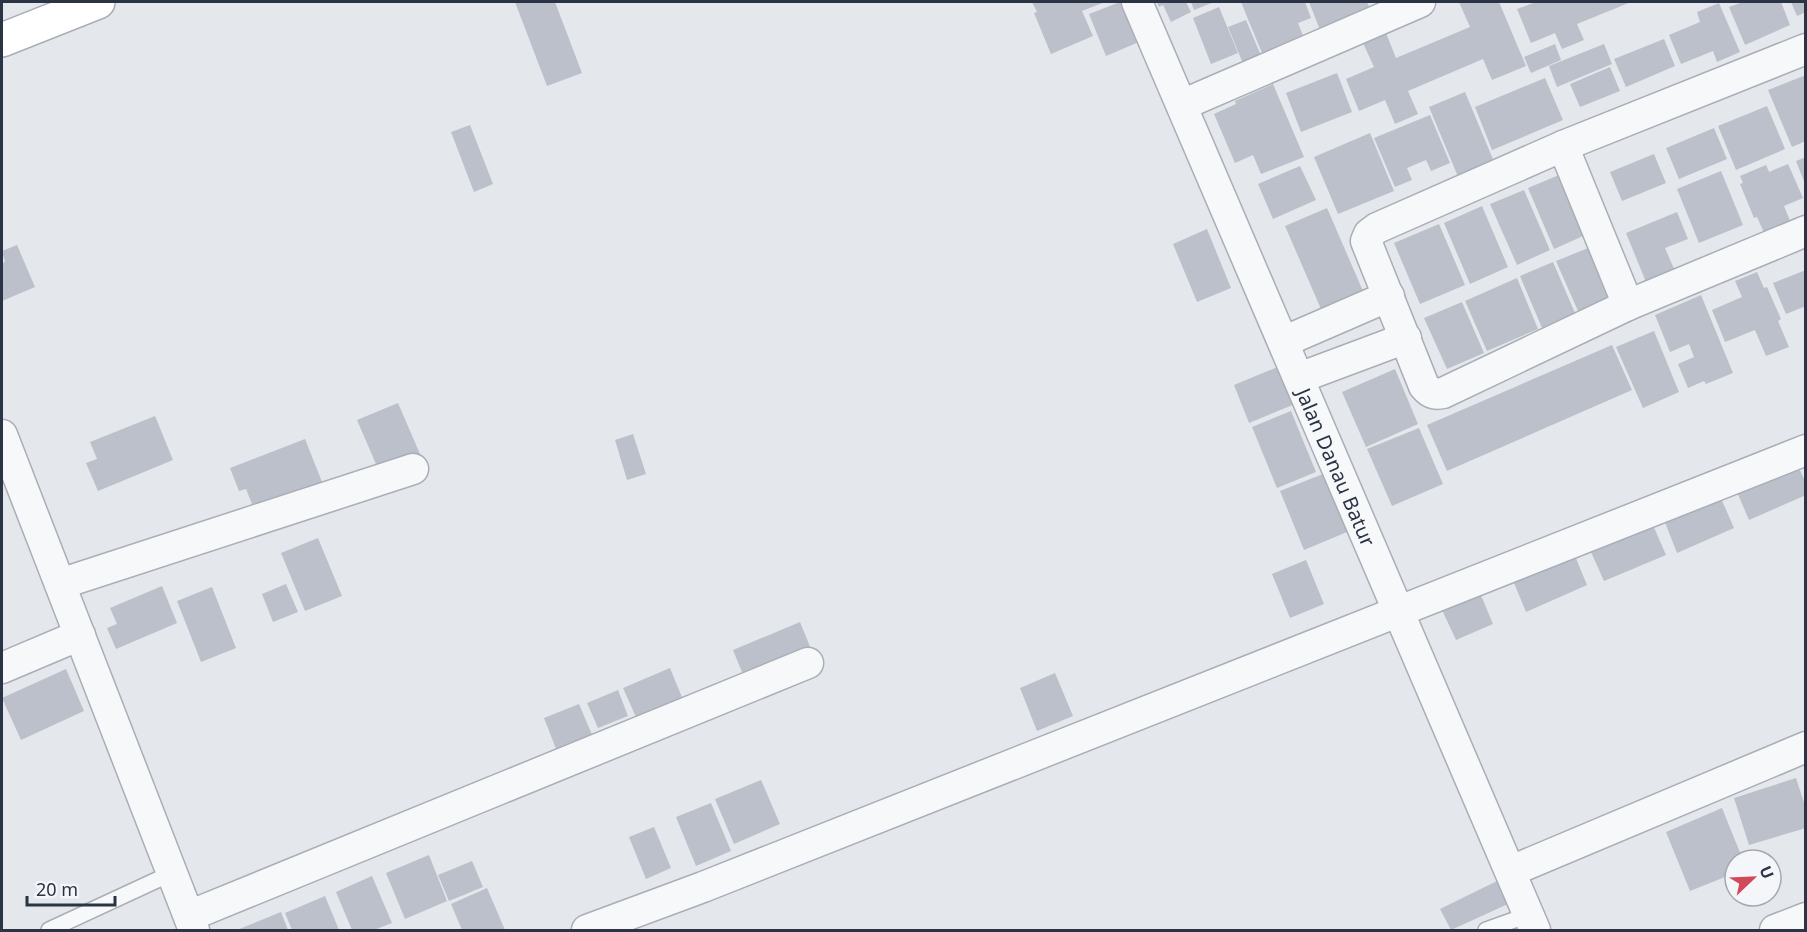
<svg xmlns="http://www.w3.org/2000/svg" width="1807" height="932" font-family="'Noto Sans',sans-serif">
  <style>
    .building { fill: #bbc0ca }
    .lines { fill: none; stroke-linecap: round; stroke-linejoin: round }
    .lane-casing { stroke: #a9aeb7; stroke-width: 18 }
    .street-casing { stroke: #a9aeb7; stroke-width: 33 }
    .secondary-casing { stroke: #a9aeb7; stroke-width: 36 }
    .lane { stroke: #f7f8fa; stroke-width: 15 }
    .street { stroke: #f7f8fa; stroke-width: 30 }
    .secondary { stroke: #fff; stroke-width: 33 }
    .labels { text-anchor: middle; dominant-baseline: central; stroke-width: 4.5; stroke-linejoin: round; paint-order: stroke }
    .street-label { font-size: 20px; fill: #2b3445; stroke: #f4f6f9 }
  </style>
  <rect width="100%" height="100%" fill="#e4e7ec"/>
  <!-- building -->
  <path class="building" d="M515 2H555L582 73 547 86Z
    M1032 2H1105L1082 11 1093 36 1051 54 1034 13 1037 12Z
    M1120 2H1122L1139 42 1106 56 1089 14Z
    M1157 2H1186L1191 12 1171 22 1163 5 1159 7Z
    M1191 2H1214L1194 10Z
    M1241 2H1305L1311 18 1298 23 1305 41 1264 58Z
    M1309 2H1367L1373 15 1322 35Z
    M1459 2H1499L1526 66 1492 80 1483 59 1408 91 1418 114 1395 124 1385 100 1359 111 1346 79 1374 67 1363 43 1386 33 1396 58 1470 27Z
    M1536 2H1631L1577 24 1584 40 1562 49 1555 33 1531 43 1517 9Z
    M1743 2H1781L1790 25 1745 45 1729 7Z
    M1791 2H1806V12L1797 16Z
    M1719 3 1740 52 1717 62 1713 51 1681 64 1669 35 1700 22 1697 12Z
    M1219 7 1238 53 1211 64 1193 18Z
    M1246 20 1262 58 1244 66 1228 27Z
    M1664 39 1675 66 1626 87 1614 59Z
    M1555 44 1561 60 1531 73 1524 57Z
    M1604 44 1612 64 1557 87 1549 66Z
    M1610 67 1620 91 1580 107 1570 84Z
    M1337 73 1352 112 1301 132 1286 93Z
    M1806 75V141L1792 147 1768 90Z
    M1545 78 1563 120 1492 150 1475 107Z
    M1273 84 1304 157 1261 174 1253 155 1235 163 1214 114 1236 104 1235 101Z
    M1465 92 1495 164 1459 179 1429 107Z
    M1767 106 1785 149 1736 170 1718 126Z
    M1430 115 1450 163 1431 171 1426 160 1407 168 1412 180 1395 187 1374 138Z
    M470 125 493 184 474 192 451 132Z
    M1714 128 1727 159 1679 179 1666 148Z
    M1370 133 1394 191 1338 214 1314 157Z
    M1654 154 1666 183 1622 201 1610 172Z
    M1806 157V184H1805L1796 161Z
    M1788 164 1803 198 1784 206 1791 223 1765 235 1757 217 1754 218 1740 184 1743 183 1740 176 1766 165 1769 172Z
    M1300 166 1316 200 1273 219 1258 184Z
    M1721 171 1743 225 1699 243 1677 189Z
    M1566 172 1592 232 1554 249 1528 188Z
    M1524 190 1550 250 1517 265 1490 204Z
    M1482 206 1508 267 1470 284 1444 223Z
    M1327 208 1366 298 1324 316 1285 226Z
    M1677 212 1688 239 1665 248 1675 271 1646 282 1626 233Z
    M1439 224 1465 285 1420 304 1394 243Z
    M1207 229 1231 288 1197 302 1173 244Z
    M17 245 35 287 2 301V263L5 262 2 251Z
    M1593 246 1614 296 1578 311 1556 261Z
    M1553 262 1575 313 1542 328 1520 276Z
    M1806 270V306L1786 314 1773 283Z
    M1757 272 1764 288 1767 287 1781 319 1778 321 1789 347 1766 356 1755 330 1725 342 1712 310 1742 297 1735 281Z
    M1517 278 1538 329 1487 351 1465 301Z
    M1701 295 1733 373 1706 384 1704 381 1688 388 1678 364 1694 357 1689 344 1670 352 1655 315Z
    M1462 302 1484 353 1447 369 1424 318Z
    M1654 331 1679 392 1643 408 1616 347Z
    M1612 345 1632 390 1447 471 1427 425Z
    M1280 366 1295 404 1249 423 1234 385Z
    M1395 369 1418 424 1366 447 1342 392Z
    M398 403 420 454 379 471 357 420Z
    M1291 411 1316 472 1277 488 1252 427Z
    M155 416 173 460 98 491 86 463 97 459 90 442Z
    M1419 428 1443 484 1392 506 1367 449Z
    M633 434 646 474 627 480 615 440Z
    M305 439 324 487 256 514 246 489 239 491 230 468Z
    M1798 466 1806 483V495L1749 520 1737 492Z
    M1323 474 1347 532 1304 550 1280 491Z
    M1720 496 1734 528 1677 553 1664 520Z
    M1653 525 1666 555 1604 581 1591 552Z
    M318 538 342 596 305 611 281 553Z
    M1575 556 1587 585 1526 612 1514 583Z
    M1306 560 1324 604 1290 618 1272 574Z
    M286 584 298 612 273 622 262 594Z
    M162 586 177 623 116 649 107 628 117 624 110 608Z
    M212 587 236 648 201 662 177 601Z
    M1480 593 1493 624 1456 640 1442 610Z
    M800 622 813 654 746 682 733 650Z
    M670 668 686 707 640 726 623 688Z
    M66 669 84 711 21 740 2 698Z
    M1055 673 1073 716 1037 731 1020 688Z
    M618 690 628 716 598 728 587 703Z
    M579 704 596 744 560 759 544 718Z
    M1796 778 1806 809V828L1749 845 1734 798Z
    M761 780 780 824 734 844 715 799Z
    M711 803 731 851 696 866 676 817Z
    M1722 808 1743 860H1735V873L1690 891 1666 832Z
    M654 827 671 868 646 879 629 837Z
    M429 855 447 901 405 919 386 873Z
    M472 861 483 887 449 901 438 875Z
    M372 876 392 923 374 930H352L336 892Z
    M1497 881 1508 904 1451 930 1440 909Z
    M487 888 505 930H462L451 904Z
    M325 896 339 930H292L285 913Z
    M281 912 288 930H237Z"/>
  <g class="lines">
    <defs>
      <path id="lane" d="M49 930 172 873
        M1486 930 1528 915"/>
      <g id="street">
        <path id="s1" d="M1137 2 1535 930"/>
        <path d="M1806 49 1563 146 1377 228 1369 234 1366 241 1424 386C1430 393 1434 395 1443 393L1628 305 1806 231"/>
        <path d="M1182 105 1420 2"/>
        <path d="M1563 146 1628 305"/>
        <path d="M1283 342 1389 296"/>
        <path d="M1299 378 1406 338"/>
        <path d="M2 435 194 930"/>
        <path d="M60 584 413 469"/>
        <path d="M2 668 80 635"/>
        <path d="M1511 871 1806 747"/>
        <path d="M189 916 808 663"/>
        <path d="M587 930 703 887 1806 450"/>
        <path d="M1775 930 1806 918"/>
      </g>
      <path id="secondary" d="M2 40 98 2"/>
    </defs>
    <!-- lane casing -->
    <use href="#lane" class="lane-casing"/>
    <!-- street casing -->
    <use href="#street" class="street-casing"/>
    <!-- secondary casing -->
    <use href="#secondary" class="secondary-casing"/>
    <!-- lane -->
    <use href="#lane" class="lane"/>
    <!-- street -->
    <use href="#street" class="street"/>
    <!-- secondary -->
    <use href="#secondary" class="secondary"/>
  </g>
  <g class="labels">
    <!-- street labels -->
    <g class="street-label">
      <text stroke="none"><textPath href="#s1" startOffset="506">Jalan Danau Batur</textPath></text>
    </g>
  </g>
  <!-- border -->
  <rect width="1807" height="932" fill="none" stroke="#2b3445" stroke-width="6"/>
  <!-- north arrow -->
  <g transform="translate(1753 878) rotate(67)"><circle r="28" fill="#f4f6f9" stroke="#a4a8b1" stroke-width="1.5"/>
  <path d="M0-4.5L10 22L0 15L-10 22Z" fill="#d1495b"/>
  <text y="-9" font-size="16" font-weight="bold" text-anchor="middle" fill="#2b3445">U</text>
  </g>
  <!-- scale -->
  <path d="M27 896v9h88v-9" fill="none" stroke="#2b3445" stroke-width="3"/>
  <text x="36" y="896" font-size="18" fill="#2b3445" stroke="#f4f6f9" stroke-width="4.5" paint-order="stroke">20 m</text>
</svg>
